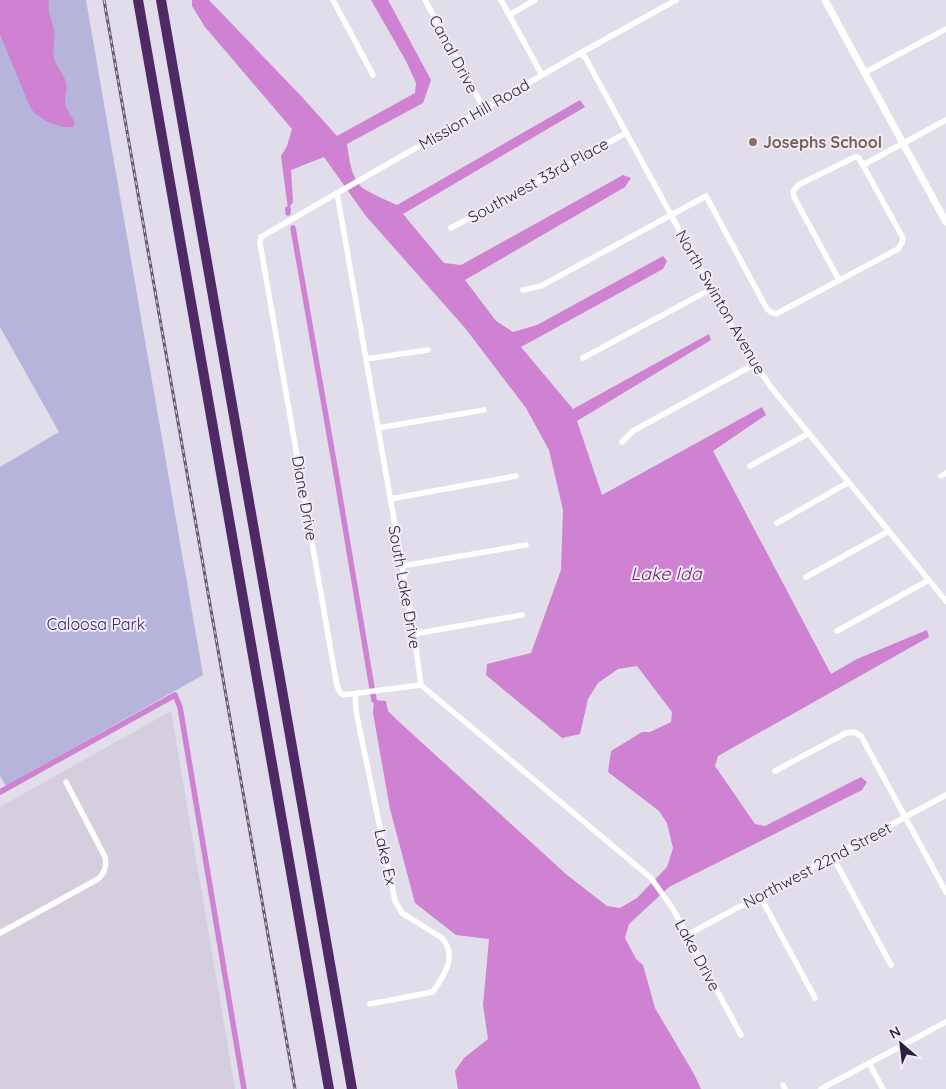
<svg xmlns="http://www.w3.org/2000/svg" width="946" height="1089" font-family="Quicksand,sans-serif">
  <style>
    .built { fill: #d4cedd }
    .green { fill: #b7b4dc }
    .water { fill: #cf82d2 }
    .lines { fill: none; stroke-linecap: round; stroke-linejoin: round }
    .canal { stroke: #cf82d2; stroke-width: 5.5 }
    .minor { stroke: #fff; stroke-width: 5.5 }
    .tertiary { stroke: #fff; stroke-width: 7 }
    .motorway { stroke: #4e2966; stroke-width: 10 }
    .rail-casing { stroke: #685875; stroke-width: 3 }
    .rail { stroke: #f0edf6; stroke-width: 1; stroke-dasharray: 4; stroke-linecap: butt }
    .education-dot { fill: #8d6e63; stroke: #f0edf6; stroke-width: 2 }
    .labels { text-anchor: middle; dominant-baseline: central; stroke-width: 4; stroke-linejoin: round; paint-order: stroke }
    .street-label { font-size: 16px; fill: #2d1e39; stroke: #f0edf6 }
    .education-label { font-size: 16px; font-weight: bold; fill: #785e54; stroke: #f0edf6; text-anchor: start }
    .park-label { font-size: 16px; fill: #362771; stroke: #f0edf6 }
    .water-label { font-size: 18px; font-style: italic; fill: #741776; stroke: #f0edf6 }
  </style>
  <rect width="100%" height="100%" fill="#e1ddea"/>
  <!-- built -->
  <path class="built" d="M171 711 235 1089H0V807Z"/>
  <!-- green -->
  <path class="green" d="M0 0H86L203 675 6 786 0 776V467L59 432 0 327Z"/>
  <!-- water -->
  <path class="water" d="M0 0H49C47 14 52 18 54 30 56 41 51 51 55 61 58 69 64 75 66 82 68 89 65 95 65 102 65 109 72 116 75 123L73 127C59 129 40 120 31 109L0 35Z
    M192 0H209L302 97 337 136 415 93 416 83 406 61 371 0H388L431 80 423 103 347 144C349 157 351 180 364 189 374 195 386 200 397 205L580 100 585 107 403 214 444 263 461 265 623 175 631 178 625 187 465 280 496 321 513 332 537 325 663 256 667 261 663 269 521 347 573 409 709 334 711 340 577 421 602 495 762 407 766 415 713 451 831 674 857 659 927 630 929 637 718 756 715 766 755 824 765 826 861 777 867 782 862 790 669 887 629 924 625 938 636 959 643 965 655 1008 694 1074 701 1089H458L455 1071 464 1058 488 1039 483 1005 489 939 456 935 415 903 390 809 373 713 374 700 386 701 388 711 396 719 567 875 607 906 620 908 637 898 667 867 673 848 667 823 659 811 608 772 611 751 642 732H650L671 722 672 712 637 666 618 669 598 683 588 699 580 734 562 738 486 675 487 664 531 653 561 570 563 510 549 450 526 408 465 328 365 215 324 157 291 170 293 202 288 209 281 156 287 146 292 129 205 27 192 6Z"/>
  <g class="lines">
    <!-- canal -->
    <path class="canal" d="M288 209V213
      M293 228 337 479 374 700
      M0 792 175 695 180 707 244 1089"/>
    <!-- minor -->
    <path class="minor" d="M333 0 373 75
      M425 0 484 109
      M501 0 542 75
      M509 15 535 0
      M581 54 585 57 737 336 770 386 946 601
      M864 73 946 29
      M863 165 946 120
      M337 193 414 634 421 685 651 878 673 909 741 1035
      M451 228 626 133
      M523 290 541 286 706 196 767 309 771 312 776 314 898 249 902 243 903 238 859 158 855 157 798 185 793 191 794 197 839 280
      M583 358 711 289
      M366 359 428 350
      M378 428 484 410
      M622 442 633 431 755 364
      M750 466 809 433
      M941 476 946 473
      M390 499 516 476
      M777 523 849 482
      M402 566 526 545
      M806 577 889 531
      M837 631 929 580
      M414 634 522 615
      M421 685 343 695 340 692 337 686 260 243 261 237 577 55 676 0
      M355 694 356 711 395 901 402 913 442 938C458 957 444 975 433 992L370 1004
      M775 771 846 733 854 732 861 736 946 892
      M833 857 891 965
      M760 896 815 998
      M0 933 98 879C105 873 107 866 105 857L66 782
      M687 935 946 795
      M869 1063 883 1089
      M783 1085 785 1089
      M821 1089 946 1022"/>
    <!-- tertiary -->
    <path class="tertiary" d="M825 0 946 222"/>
    <!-- motorway -->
    <path class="motorway" d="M138 0 329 1089
      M161 0 352 1089"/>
    <defs>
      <path id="rail" d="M104 0 295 1089"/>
    </defs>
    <!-- rail casing -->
    <use href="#rail" class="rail-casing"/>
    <!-- rail -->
    <use href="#rail" class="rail"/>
  </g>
  <!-- markers -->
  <circle class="education-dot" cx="753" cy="142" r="5"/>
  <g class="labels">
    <!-- street labels -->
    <g class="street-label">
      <text transform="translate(454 54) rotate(62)">Canal Drive</text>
      <text transform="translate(474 114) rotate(-30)">Mission Hill Road</text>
      <text transform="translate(538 180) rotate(-29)">Southwest 33rd Place</text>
      <text transform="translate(721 302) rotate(60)">North Swinton Avenue</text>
      <text transform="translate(305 498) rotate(80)">Diane Drive</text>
      <text transform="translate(405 587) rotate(80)">South Lake Drive</text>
      <text transform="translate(386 857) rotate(78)">Lake Ex</text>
      <text transform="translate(817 865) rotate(-28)">Northwest 22nd Street</text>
      <text transform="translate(698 955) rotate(62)">Lake Drive</text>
    </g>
    <!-- education labels -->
    <g class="education-label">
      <text x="763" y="142">Josephs School</text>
    </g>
    <!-- park labels -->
    <g class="park-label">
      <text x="96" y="624">Caloosa Park</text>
    </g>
    <!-- water labels -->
    <g class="water-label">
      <text x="666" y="573">Lake Ida</text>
    </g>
  </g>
  <!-- north arrow -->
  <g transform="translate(901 1044) rotate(332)" stroke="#f0edf6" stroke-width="4" paint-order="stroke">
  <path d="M0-4L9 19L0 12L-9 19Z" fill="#2d1e39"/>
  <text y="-8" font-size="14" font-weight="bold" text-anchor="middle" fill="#2d1e39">N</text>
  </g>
</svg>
